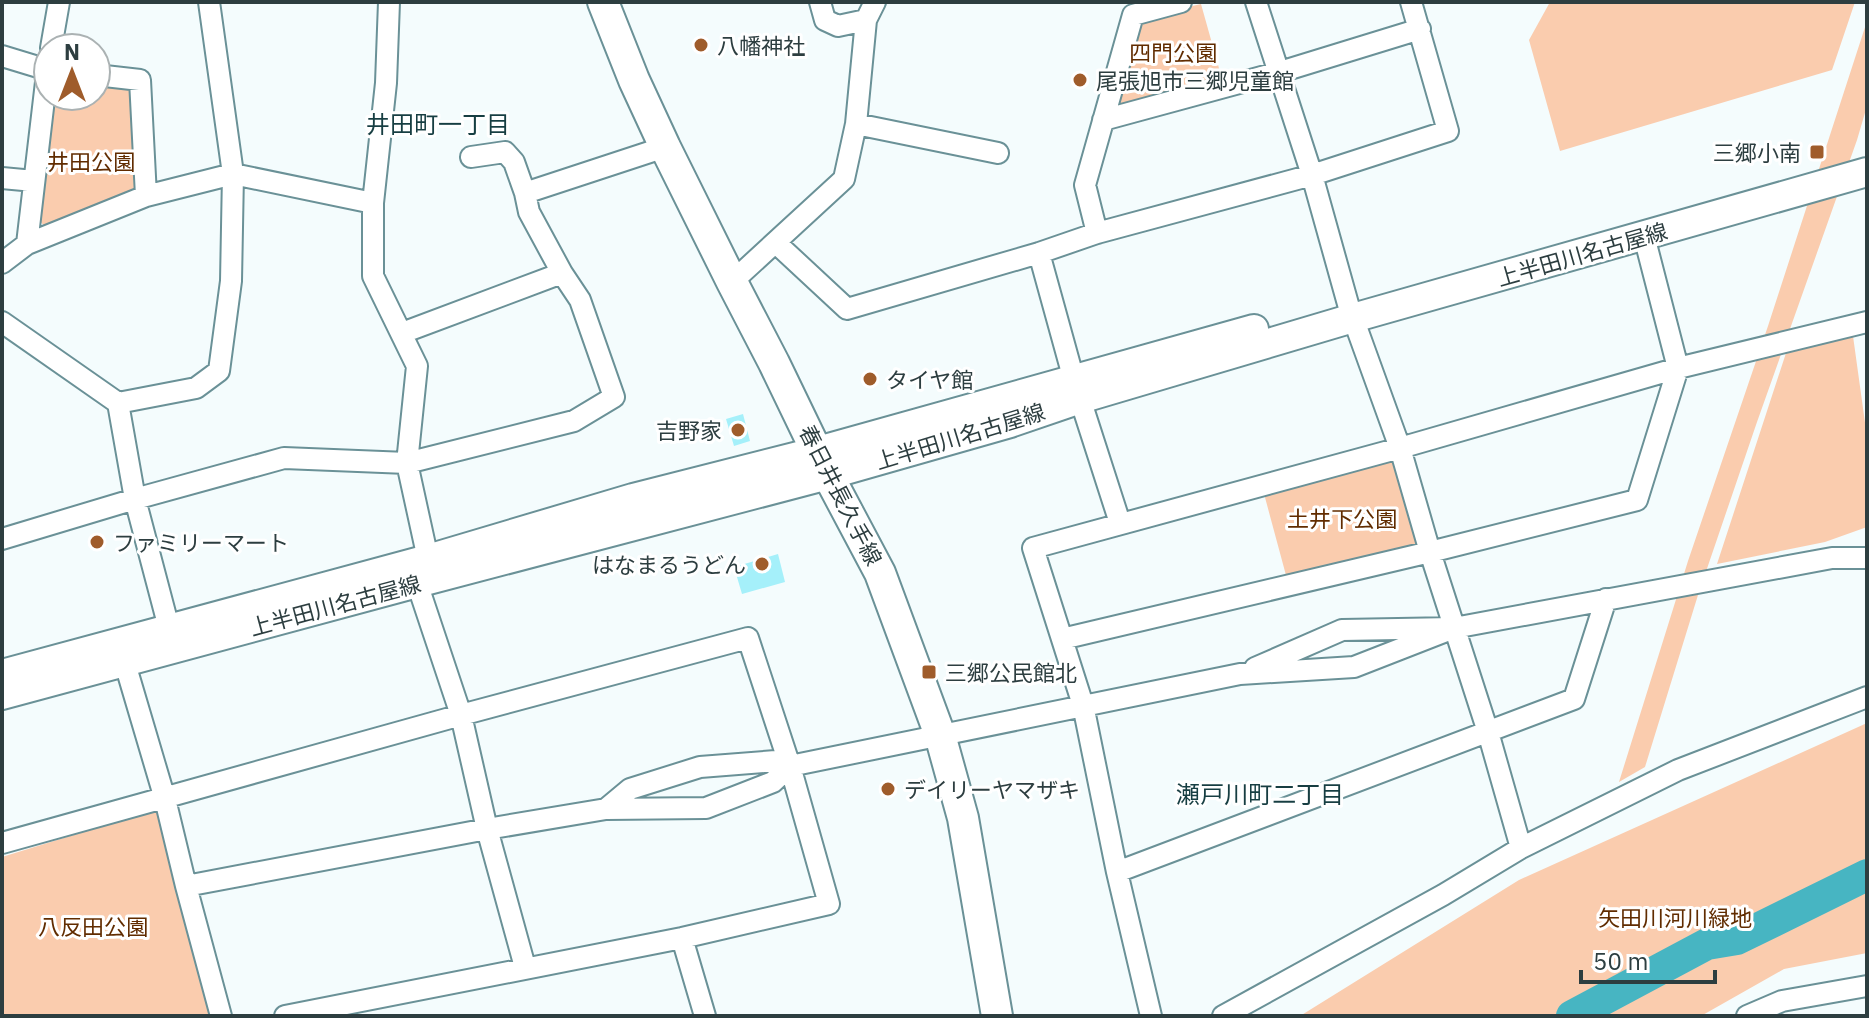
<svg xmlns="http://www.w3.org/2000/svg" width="1869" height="1018" font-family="'IBM Plex Sans','Noto Sans JP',sans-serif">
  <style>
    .green { fill: #faccae }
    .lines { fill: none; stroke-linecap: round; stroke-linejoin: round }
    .river { stroke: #47b5c2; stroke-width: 32 }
    .building { fill: #a5f0fa }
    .minor-casing { stroke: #6a9197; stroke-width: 24 }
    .secondary-casing { stroke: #6a9197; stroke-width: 32 }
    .primary-casing { stroke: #6a9197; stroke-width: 34 }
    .minor { stroke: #fff; stroke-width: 20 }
    .secondary { stroke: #fff; stroke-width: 28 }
    .primary { stroke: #fff; stroke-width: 30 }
    .poi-dot { fill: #9f5c2b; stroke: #fff; stroke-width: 3 }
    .labels { text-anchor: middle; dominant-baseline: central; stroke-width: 6; stroke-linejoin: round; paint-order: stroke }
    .poi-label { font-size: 22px; fill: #2d3e40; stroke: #fff; text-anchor: start }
    .park-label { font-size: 22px; fill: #612c00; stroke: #fff }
    .street-label { font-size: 22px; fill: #2d3e40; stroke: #fff }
    .neighbourhood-label { font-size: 24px; fill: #173e42; stroke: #fff }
  </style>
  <rect width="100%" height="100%" fill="#f4fcfd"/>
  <!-- green -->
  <path class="green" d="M1550 2H1855L1832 70 1560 151 1529 40Z
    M1201 4 1222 79 1112 110 1137 19Z
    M1867 21V106L1857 140 1757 422 1698 595 1645 767 1619 782 1688 561 1768 326Z
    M96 82 134 86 138 192 47 229 37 218 53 96H96Z
    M1853 336 1867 437V527L1825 542 1717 564 1786 353Z
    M1394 457 1421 546 1287 579 1263 490Z
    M1867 723V953L1784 969 1701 1016H1300L1519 880Z
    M158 809 210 1016H2V857Z"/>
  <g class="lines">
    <!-- river -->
    <path class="river" d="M1572 1016 1707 944 1737 939 1867 875"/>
  </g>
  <!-- building -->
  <path class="building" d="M743 414 750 441 734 446 726 419Z
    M778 554 785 582 742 594 734 567Z"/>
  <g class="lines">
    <defs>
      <path id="minor" d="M389 2 386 83 373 203V276L417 366 407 463 428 559
        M820 2 825 20 838 26 866 20
        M1256 2 1312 175 1348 304 1400 448 1430 552 1488 732 1521 848
        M51 48 59 2
        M2 56 48 70
        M96 75 140 80 146 196
        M1103 120 1280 72 1420 29
        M856 124 998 153
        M2 178 34 181
        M525 193 665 147
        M1097 233 1085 185 1133 15 1181 2
        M776 243 847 309 1039 253 1097 233 1312 175 1448 131 1411 2
        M27 244 48 65
        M1039 253 1074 380 1120 523
        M2 263 27 244 146 196 233 174 373 203
        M732 282 844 179 856 124 866 20 875 2
        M2 322 118 403 135 499 169 628
        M402 333 562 273
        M118 403 196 388 219 371 231 281 233 174 209 2
        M2 539 135 499 284 458 407 463 574 421 614 397 580 300 562 273 529 212 525 193 514 162 505 152 471 157
        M417 583 461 715 487 829 525 967
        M1062 639 1430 552 1637 500 1678 368 1644 236
        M121 650 165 799 186 886 221 1016
        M1255 668 1342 630 1454 628 1832 558H1867
        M606 809 630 789 700 767 776 761 790 766
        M2 843 461 715 748 638 790 766 829 904 682 938 285 1016
        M1117 872 1574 699 1606 599
        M186 886 487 829 606 809 706 808 773 782 790 766 1240 674 1354 667 1454 628
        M682 938 705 1016
        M1151 1016 1117 872 1083 705 1033 548 1400 448 1678 368 1867 322
        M1223 1016 1443 895 1521 848 1678 770 1867 697
        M1747 1016 1782 1001 1867 986"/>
      <path id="secondary" d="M2 674 428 559 633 498 818 451 1254 329
        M2 695 417 583 828 475 1010 423 1080 399 1353 318 1867 172"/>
      <path id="primary" d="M603 2 634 80 665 147 732 282 774 363 828 475 880 573 940 735 963 818 997 1016"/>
    </defs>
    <!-- minor casing -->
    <use href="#minor" class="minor-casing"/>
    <!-- secondary casing -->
    <use href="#secondary" class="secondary-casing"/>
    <!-- primary casing -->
    <use href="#primary" class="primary-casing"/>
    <!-- minor -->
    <use href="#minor" class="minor"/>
    <!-- secondary -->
    <use href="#secondary" class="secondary"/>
    <!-- primary -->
    <use href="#primary" class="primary"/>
  </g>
  <!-- markers -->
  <g class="poi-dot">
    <circle cx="701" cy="45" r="8"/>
    <circle cx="1080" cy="80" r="8"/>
    <rect x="1809" y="144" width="16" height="16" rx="4"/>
    <circle cx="870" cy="379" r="8"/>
    <circle cx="738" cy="430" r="8"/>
    <circle cx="97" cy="542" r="8"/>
    <circle cx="762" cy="564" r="8"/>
    <rect x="921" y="664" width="16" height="16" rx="4"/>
    <circle cx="888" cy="789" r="8"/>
  </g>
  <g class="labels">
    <!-- poi labels -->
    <g class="poi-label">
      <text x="717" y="45">八幡神社</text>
      <text x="1096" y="80">尾張旭市三郷児童館</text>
      <text x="1801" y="152" text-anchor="end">三郷小南</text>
      <text x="886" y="379">タイヤ館</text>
      <text x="722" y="430" text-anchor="end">吉野家</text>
      <text x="113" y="542">ファミリーマート</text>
      <text x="746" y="564" text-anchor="end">はなまるうどん</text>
      <text x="945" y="672">三郷公民館北</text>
      <text x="904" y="789">デイリーヤマザキ</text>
    </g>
    <!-- park labels -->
    <g class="park-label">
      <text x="1173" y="52">四門公園</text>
      <text x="91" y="161">井田公園</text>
      <text x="1342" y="518">土井下公園</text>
      <text x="1675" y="917">矢田川河川緑地</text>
      <text x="93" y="926">八反田公園</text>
    </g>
    <!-- street labels -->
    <g class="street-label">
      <text transform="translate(1582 254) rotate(-16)">上半田川名古屋線</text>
      <text transform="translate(960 436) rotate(-17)">上半田川名古屋線</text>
      <text transform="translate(841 495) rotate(63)">春日井長久手線</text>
      <text transform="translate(335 605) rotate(-15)">上半田川名古屋線</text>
    </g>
    <!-- neighbourhood labels -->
    <g class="neighbourhood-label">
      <text x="438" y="124">井田町一丁目</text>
      <text x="1260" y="794">瀬戸川町二丁目</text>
    </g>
  </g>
  <!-- border -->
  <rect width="1869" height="1018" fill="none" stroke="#2d3e40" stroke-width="8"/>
  <!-- north arrow -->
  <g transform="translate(72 72)"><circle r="38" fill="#ffffff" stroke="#abb2b3" stroke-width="2"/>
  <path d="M0-6L14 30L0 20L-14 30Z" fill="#9f5c2b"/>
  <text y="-12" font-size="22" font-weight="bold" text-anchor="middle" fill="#2d3e40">N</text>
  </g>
  <!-- scale -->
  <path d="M1581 970v12h134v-12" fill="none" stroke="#2d3e40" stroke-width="4"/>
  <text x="1593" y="970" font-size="24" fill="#2d3e40" stroke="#ffffff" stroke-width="6" paint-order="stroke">50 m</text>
</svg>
